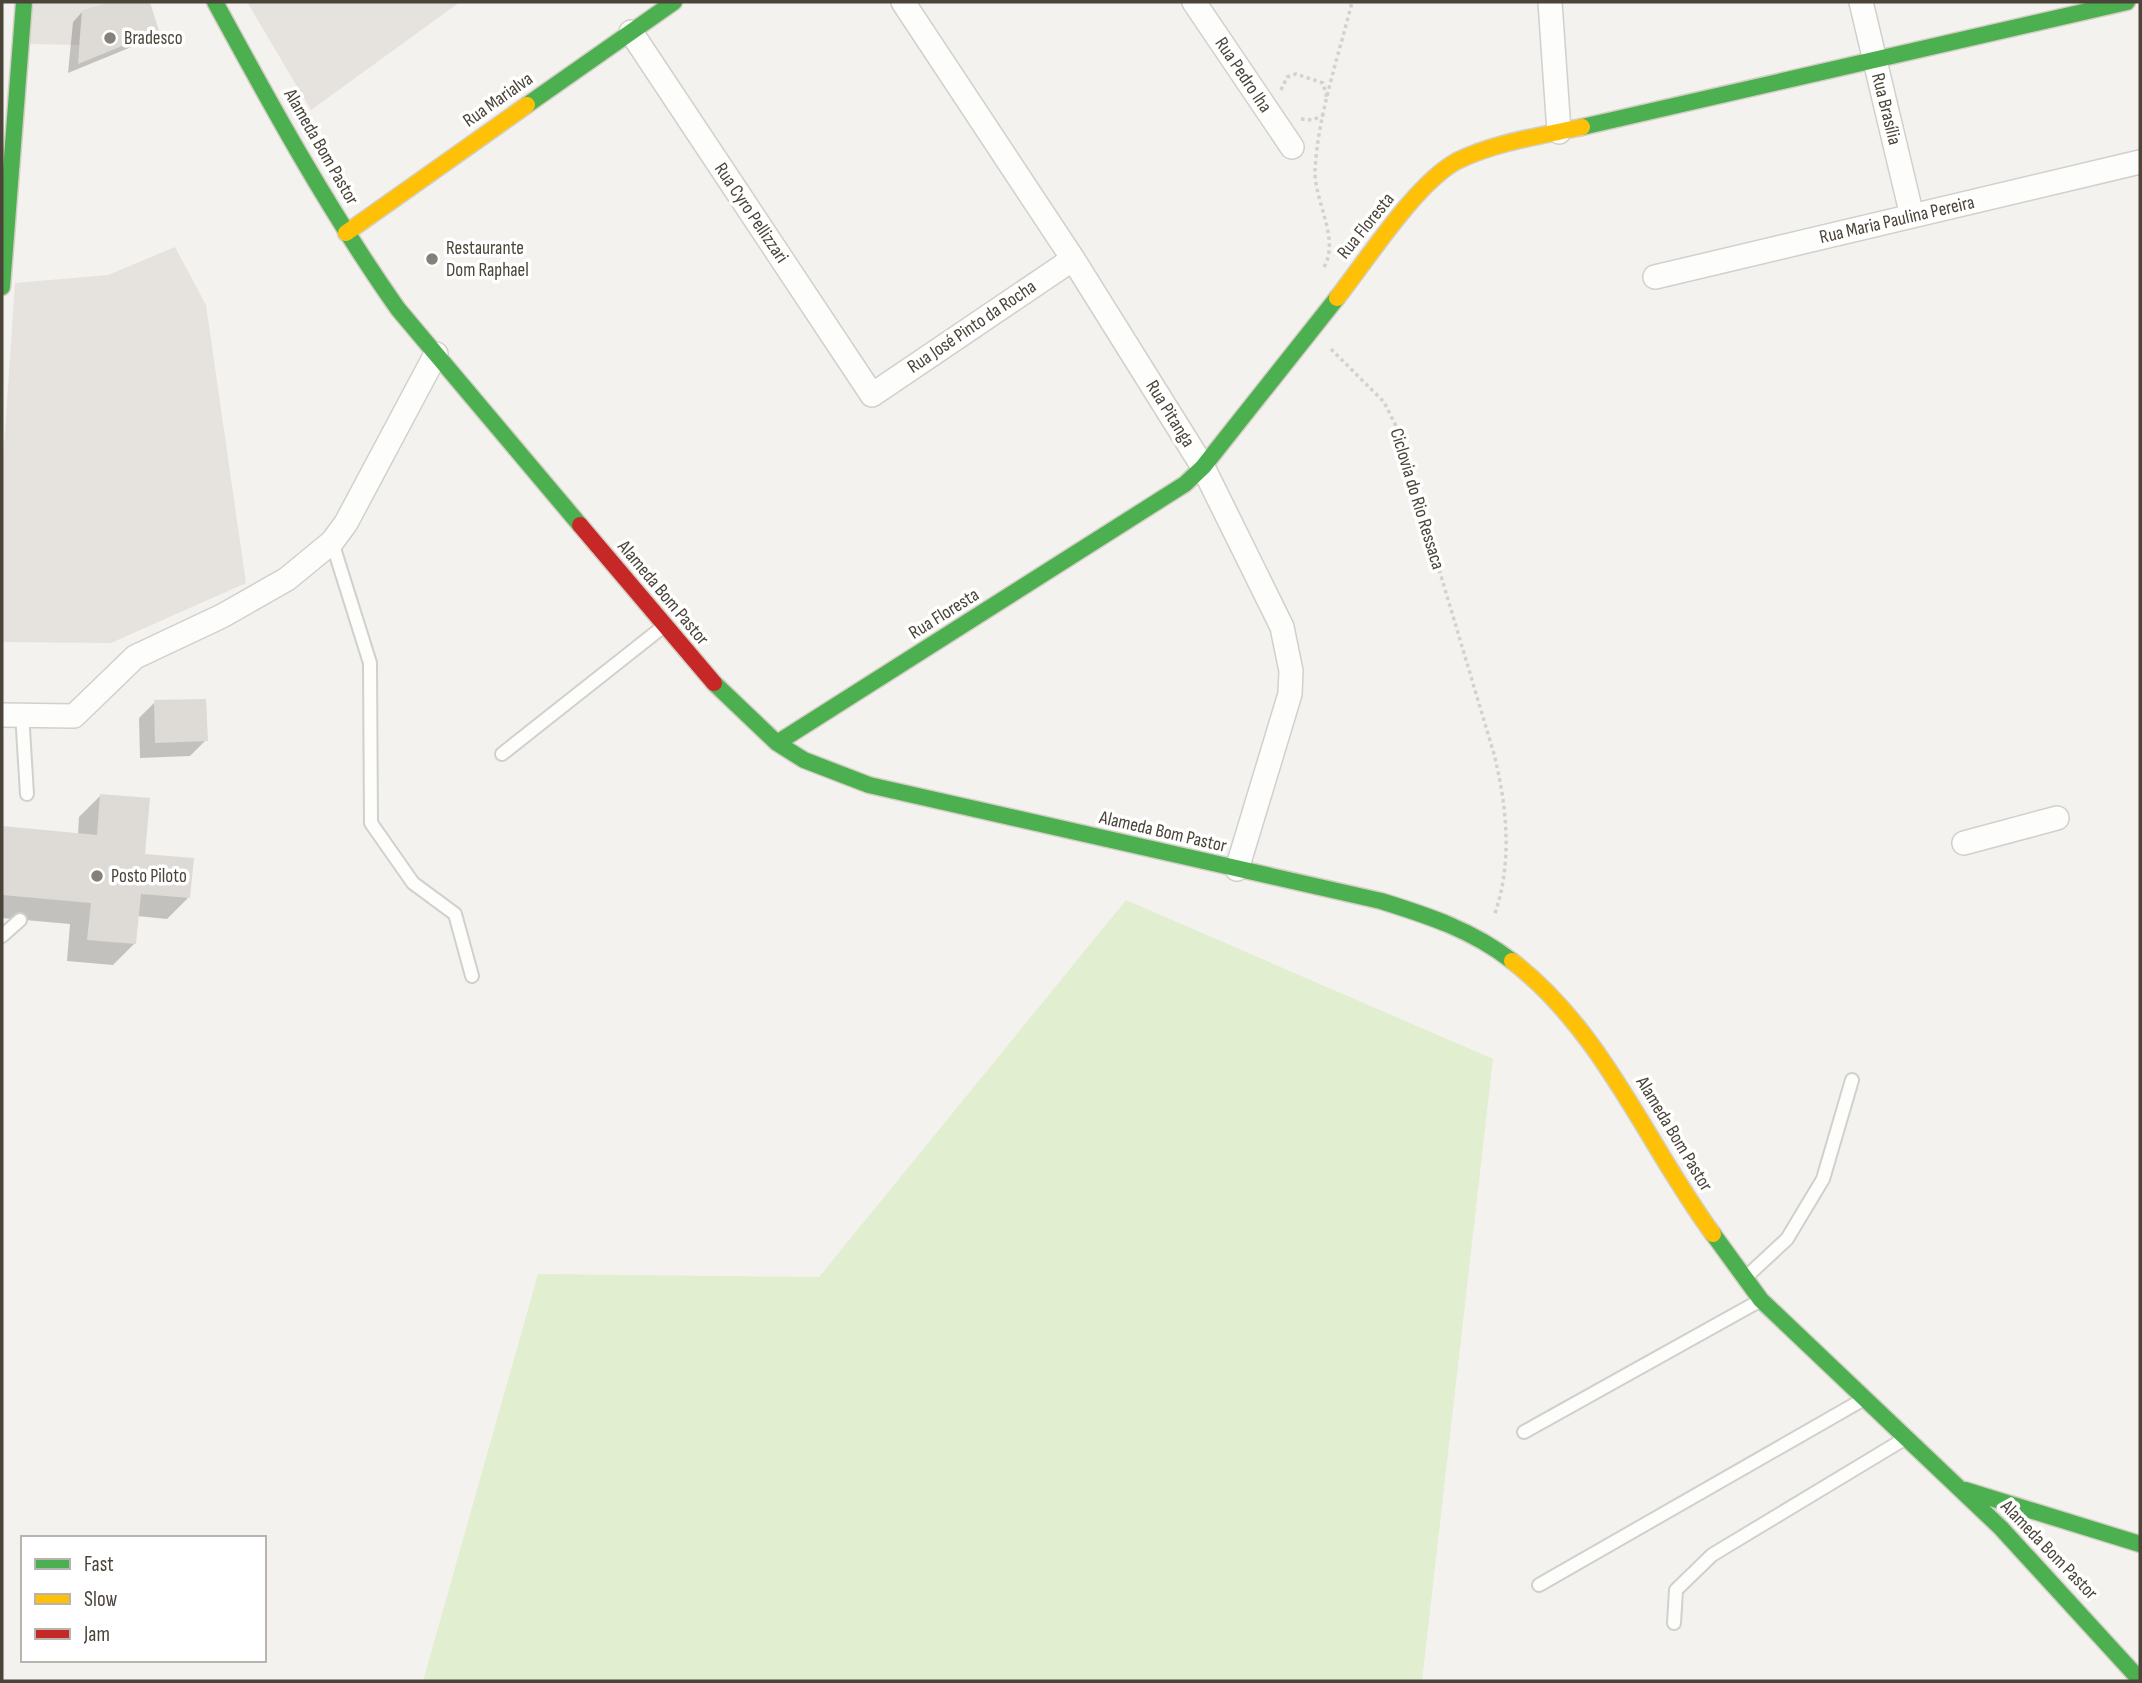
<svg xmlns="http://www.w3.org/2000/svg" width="2142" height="1683" font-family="'Sofia Sans Condensed',sans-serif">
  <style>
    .industrial { fill: #e6e2de }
    .green { fill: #e1eecf }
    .parking { fill: #e6e3df }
    .shadow { fill: #0003 }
    .building { fill: #dedbd6 }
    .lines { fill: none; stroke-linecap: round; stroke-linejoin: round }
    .lane-casing { stroke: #d2d0cb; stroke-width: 16 }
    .street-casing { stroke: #d2d0cb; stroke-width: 26 }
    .fast-casing { stroke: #d3cfc5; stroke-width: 19 }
    .slow-casing { stroke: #d3cfc5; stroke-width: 19 }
    .jam-casing { stroke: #d3cfc5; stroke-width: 19 }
    .path { stroke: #d3d2cc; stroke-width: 3.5; stroke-dasharray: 3.5 3.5; stroke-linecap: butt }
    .lane { stroke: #fdfdfc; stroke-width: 12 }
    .street { stroke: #fdfdfc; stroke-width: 23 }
    .fast { stroke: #4caf50; stroke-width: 16 }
    .slow { stroke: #ffc107; stroke-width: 16 }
    .jam { stroke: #c62828; stroke-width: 16 }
    .poi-dot { fill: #868178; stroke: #fff; stroke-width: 2.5 }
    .labels { text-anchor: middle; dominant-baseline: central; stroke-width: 7; stroke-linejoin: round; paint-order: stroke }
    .poi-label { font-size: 19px; fill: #4b4439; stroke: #fff; text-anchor: start }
    .street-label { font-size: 19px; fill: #4b4439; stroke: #fff }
  </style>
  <rect width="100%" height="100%" fill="#f4f2ee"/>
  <!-- industrial -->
  <path class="industrial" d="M247 2H460L311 110Z
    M175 247 206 305 246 583 111 643 2 642V478L15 283 108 275Z"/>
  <!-- green -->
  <path class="green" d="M1126 900 1493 1059 1422 1681H423L538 1274 819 1277Z"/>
  <!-- parking -->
  <path class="parking" d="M30 2H110L82 10 79 45 26 44Z"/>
  <!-- shadow -->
  <path class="shadow" d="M116 2H148L157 31 146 41 68 73 73 22 83 11Z
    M155 702 206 740 190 756 140 758 139 718Z
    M101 795 143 855 188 898 167 919 137 916 135 943 113 965 67 961 70 924 2 918V828L78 835 79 817Z"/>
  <!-- building -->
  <path class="building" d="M110 2H150L159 31 78 64 82 10Z
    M206 699 208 741 155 743 154 700Z
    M100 794 150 798 145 854 194 858 190 898 141 894 136 944 87 940 91 903 2 895V826L97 835Z"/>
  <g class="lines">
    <defs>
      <path id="lane" d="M332 542 370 663 371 823 413 883 455 914 472 976
        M22 713 27 794
        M502 754 664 626
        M2 936 20 920
        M1745 1278 1787 1239 1823 1179 1852 1080
        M1524 1432 1761 1300
        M1539 1585 1864 1399
        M1674 1623 1676 1590 1712 1555 1906 1438"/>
      <path id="street" d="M903 2 1073 259 1203 467 1282 627 1291 671 1290 694 1237 869
        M1194 2 1292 147
        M1550 2 1559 132
        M1861 2 1912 216
        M631 32 872 395 1073 259
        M1655 277 2140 162
        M2 715 74 716 135 657 222 616 287 579 332 542 346 523 436 354
        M1964 843 2057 818"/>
      <path id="fast" d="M215 2C272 107 329 211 398 309L580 525
        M527 105 674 2
        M1582 127 2127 2
        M2 287 24 2
        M714 683 777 743 804 760 869 785 1381 901C1429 916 1472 930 1512 961
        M777 743 1185 484 1203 467 1337 298
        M1713 1234 1761 1300 2001 1528 2140 1680
        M1965 1490 2140 1544"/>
      <path id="slow" d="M346 233 527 105
        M1337 298C1367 260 1416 183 1457 161 1495 142 1541 136 1582 127
        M1512 961C1604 1032 1646 1143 1713 1234"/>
      <path id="jam" d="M580 525 714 683"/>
    </defs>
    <!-- lane casing -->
    <use href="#lane" class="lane-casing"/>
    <!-- street casing -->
    <use href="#street" class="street-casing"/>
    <!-- fast casing -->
    <use href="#fast" class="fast-casing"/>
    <!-- slow casing -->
    <use href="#slow" class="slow-casing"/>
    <!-- jam casing -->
    <use href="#jam" class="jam-casing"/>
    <!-- path -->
    <path class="path" d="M1281 90 1287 77 1296 74 1323 83 1327 98
      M1301 119 1313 120 1325 114
      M1324 267C1340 239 1315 203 1315 172 1317 118 1339 55 1352 2
      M1331 349 1384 402 1397 428 1494 754C1507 807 1513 863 1494 916"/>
    <!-- lane -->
    <use href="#lane" class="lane"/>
    <!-- street -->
    <use href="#street" class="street"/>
    <!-- fast -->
    <use href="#fast" class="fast"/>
    <!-- slow -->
    <use href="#slow" class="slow"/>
    <!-- jam -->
    <use href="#jam" class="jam"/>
  </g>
  <!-- markers -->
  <g class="poi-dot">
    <circle cx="110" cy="38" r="7"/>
    <circle cx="432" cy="259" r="7"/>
    <circle cx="97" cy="876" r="7"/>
  </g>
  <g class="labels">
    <!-- poi labels -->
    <g class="poi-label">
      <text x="124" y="38">Bradesco</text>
      <text x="446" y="248">Restaurante<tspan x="446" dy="22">Dom Raphael</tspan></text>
      <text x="111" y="876">Posto Piloto</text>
    </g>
    <!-- street labels -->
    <g class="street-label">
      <text transform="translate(1243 75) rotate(56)">Rua Pedro Iha</text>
      <text transform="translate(498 100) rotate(-35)">Rua Marialva</text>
      <text transform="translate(1886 109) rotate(76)">Rua Brasília</text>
      <text transform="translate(321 147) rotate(60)">Alameda Bom Pastor</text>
      <text transform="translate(751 213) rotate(56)">Rua Cyro Pellizzari</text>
      <text transform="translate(1897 220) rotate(-13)">Rua Maria Paulina Pereira</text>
      <text transform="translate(1366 226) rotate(-51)">Rua Floresta</text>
      <text transform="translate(972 327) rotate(-34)">Rua José Pinto da Rocha</text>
      <text transform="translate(1170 414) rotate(58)">Rua Pitanga</text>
      <text transform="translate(1417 499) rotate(73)">Ciclovia do Rio Ressaca</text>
      <text transform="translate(663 593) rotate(50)">Alameda Bom Pastor</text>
      <text transform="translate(944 614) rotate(-32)">Rua Floresta</text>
      <text transform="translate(1163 832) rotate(13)">Alameda Bom Pastor</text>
      <text transform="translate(1674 1134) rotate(59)">Alameda Bom Pastor</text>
      <text transform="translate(2049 1550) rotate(46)">Alameda Bom Pastor</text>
    </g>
  </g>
  <!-- border -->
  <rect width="2142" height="1683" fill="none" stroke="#4b4439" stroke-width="7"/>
  <!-- legend -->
  <rect x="21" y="1536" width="245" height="126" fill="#ffffff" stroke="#b7b4b0" stroke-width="2"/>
  <rect x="35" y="1559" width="35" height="10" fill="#4caf50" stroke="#b7b4b0" stroke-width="2"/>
  <text x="84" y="1571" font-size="21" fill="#4b4439">Fast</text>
  <rect x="35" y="1594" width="35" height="10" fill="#ffc107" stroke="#b7b4b0" stroke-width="2"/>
  <text x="84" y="1606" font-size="21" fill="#4b4439">Slow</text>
  <rect x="35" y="1629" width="35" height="10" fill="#c62828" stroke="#b7b4b0" stroke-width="2"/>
  <text x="84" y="1641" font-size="21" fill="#4b4439">Jam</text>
</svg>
